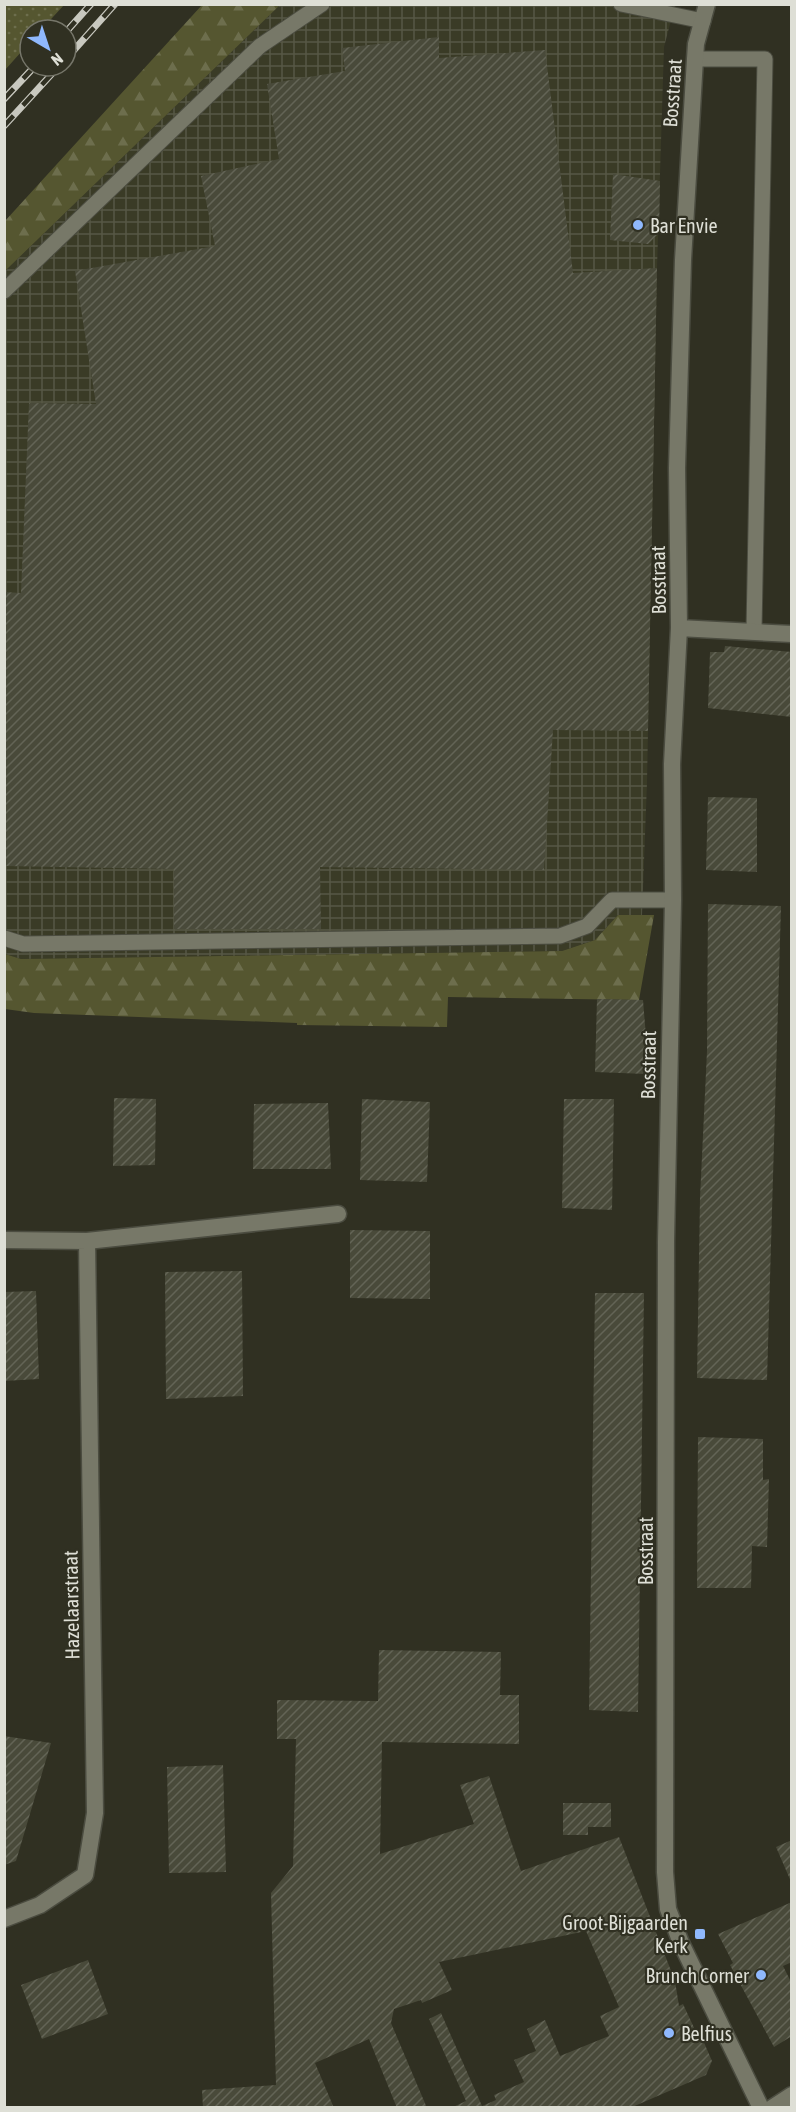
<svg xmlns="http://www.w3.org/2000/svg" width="796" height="2112" font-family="'Asap Condensed',sans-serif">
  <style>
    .industrial { fill: url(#industrial-grid) }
    .grass { fill: url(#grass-dots) }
    .forest { fill: url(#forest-firs) }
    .building { fill: url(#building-hatch) }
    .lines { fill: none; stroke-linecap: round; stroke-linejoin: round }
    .service-casing { stroke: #4b4c40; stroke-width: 17 }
    .minor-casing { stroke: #4b4c40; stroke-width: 19 }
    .tertiary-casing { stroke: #4b4c40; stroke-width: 19 }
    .service { stroke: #777868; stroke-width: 15 }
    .minor { stroke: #777868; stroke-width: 16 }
    .tertiary { stroke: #777868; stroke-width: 16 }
    .rail-casing { stroke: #c8c8bf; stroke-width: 7 }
    .rail { stroke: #303022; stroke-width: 4.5; stroke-dasharray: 14; stroke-linecap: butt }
    .poi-dot { fill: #8fb8fd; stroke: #303022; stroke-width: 2 }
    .labels { text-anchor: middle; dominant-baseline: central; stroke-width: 4.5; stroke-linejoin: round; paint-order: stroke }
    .street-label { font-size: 20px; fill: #dedfd6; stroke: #303022 }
    .poi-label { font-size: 20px; fill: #dedfd6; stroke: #303022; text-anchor: start }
  </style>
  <defs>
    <pattern id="industrial-grid" width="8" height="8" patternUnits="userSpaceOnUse" patternTransform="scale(1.5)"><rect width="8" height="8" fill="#3a3b26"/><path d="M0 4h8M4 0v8" fill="none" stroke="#565745"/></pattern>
    <pattern id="grass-dots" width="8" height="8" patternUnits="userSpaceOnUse" patternTransform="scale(1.5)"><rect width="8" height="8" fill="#555630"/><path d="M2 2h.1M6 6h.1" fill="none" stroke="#6d6e4d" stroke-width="1.8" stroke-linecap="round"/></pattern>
    <pattern id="forest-firs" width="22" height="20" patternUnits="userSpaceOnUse" patternTransform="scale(1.5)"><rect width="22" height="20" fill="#555630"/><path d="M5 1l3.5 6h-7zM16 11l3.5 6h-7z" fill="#6d6e4d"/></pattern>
    <pattern id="building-hatch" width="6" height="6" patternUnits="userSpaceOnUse" patternTransform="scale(1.5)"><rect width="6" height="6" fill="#494a3a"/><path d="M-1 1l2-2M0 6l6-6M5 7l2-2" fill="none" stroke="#636456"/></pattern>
  </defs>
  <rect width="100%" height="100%" fill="#303022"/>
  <!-- industrial -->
  <path class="industrial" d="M280 5H675L664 47 657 268 647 782 642 915H618L595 940 562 951 21 959 5 954V271Z"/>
  <!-- grass -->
  <path class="grass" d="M5 4 64 5 41 30H30V42L5 70Z"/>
  <!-- forest -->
  <path class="forest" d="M202 5H280L5 271V221Z
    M618 915H654L639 1000 448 997 447 1027 297 1025V1023L34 1013 5 1009V954L21 959 562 951 595 940Z"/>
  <!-- building -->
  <path class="building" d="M439 37V58L545 50 573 273 657 268 648 731 553 730 544 870 320 867 321 929H174V869L4 866V592L21 593 29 403 96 404 75 271 215 246 201 176 279 159 267 84 345 71 342 48Z
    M613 174 660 181 659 233 648 244 610 240Z
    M725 646 792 652V717L708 708 710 652H724Z
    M708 797 757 798V872L706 870Z
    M708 904 781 906 767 1380 697 1378 700 1198 707 1051Z
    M597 999 643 1000 646 1037V1074L595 1072Z
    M114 1098 156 1099 155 1165 113 1166Z
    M362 1099 430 1102 427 1182 360 1180Z
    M564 1099H614L612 1210 562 1208Z
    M328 1103 331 1169H253L254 1104Z
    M350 1230 430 1231V1299L350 1298Z
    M242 1271 243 1396 166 1399 165 1272Z
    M36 1291 39 1379 4 1381V1292Z
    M595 1293H644L638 1712 589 1710Z
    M698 1437 763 1439V1480L769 1479 767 1547 752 1546 751 1588H697Z
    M379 1650 501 1652 500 1695H519V1744L382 1742 380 1854 474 1824 460 1785 489 1776 521 1871 619 1837 675 1981 679 2006 683 2004 696 2032 699 2031 712 2061 706 2075 630 2108H451L466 2101 429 2019 441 2013 482 2106 496 2100 494 2095 524 2082 514 2060 536 2051 527 2029 545 2020 560 2056 609 2036 600 2016 619 2007 586 1931 439 1962 452 1990 422 2003 421 2000 394 2009 391 2023 427 2108H397L369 2039 315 2063 334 2108H203L202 2090 276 2085 271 1893 293 1866 296 1739H277V1700L378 1701Z
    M4 1736 51 1743 16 1861 4 1865Z
    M223 1765 226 1872 169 1873 167 1767Z
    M563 1803H611V1827H588V1835H563Z
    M792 1840V1884L776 1847Z
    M792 1902V1962L783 1966 792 1984V2036L774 2047 730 1965 733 1963 718 1934Z
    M88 1960 108 2014 42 2039 21 1985Z"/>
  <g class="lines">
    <defs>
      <path id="service" d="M621 4 703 21
        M695 59H765L754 630
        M4 291 260 46 322 4
        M4 938 23 944 560 936 587 926 612 900H673"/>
      <path id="minor" d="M707 4 696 44 695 59 683 260 677 468 679 628 672 764 673 900 666 1242 665 1872 668 1909 681 1943 761 2108
        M679 628 792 634
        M4 1240 87 1241 338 1214
        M4 1919 40 1905 85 1875 95 1813 87 1241"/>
      <path id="tertiary" d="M772 2108 792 2095"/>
    </defs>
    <!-- service casing -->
    <use href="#service" class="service-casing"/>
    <!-- minor casing -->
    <use href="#minor" class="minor-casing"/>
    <!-- tertiary casing -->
    <use href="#tertiary" class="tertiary-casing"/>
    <!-- service -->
    <use href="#service" class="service"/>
    <!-- minor -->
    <use href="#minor" class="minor"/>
    <!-- tertiary -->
    <use href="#tertiary" class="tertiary"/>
    <defs>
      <path id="rail" d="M66 32 91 4
        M66 59 115 4
        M4 99 35 66
        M4 126 59 66"/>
    </defs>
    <!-- rail casing -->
    <use href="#rail" class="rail-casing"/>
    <!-- rail -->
    <use href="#rail" class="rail"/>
  </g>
  <!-- markers -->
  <g class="poi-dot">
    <circle cx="638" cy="225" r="6"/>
    <rect x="694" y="1928" width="12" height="12" rx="3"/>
    <circle cx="761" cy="1975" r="6"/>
    <circle cx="669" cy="2033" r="6"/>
  </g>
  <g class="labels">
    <!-- street labels -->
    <g class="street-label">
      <text transform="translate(672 93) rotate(-86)">Bosstraat</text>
      <text transform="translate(658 580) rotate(-91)">Bosstraat</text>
      <text transform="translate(648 1065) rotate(-89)">Bosstraat</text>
      <text transform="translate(645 1551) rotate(-90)">Bosstraat</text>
      <text transform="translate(71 1605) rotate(-91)">Hazelaarstraat</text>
    </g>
    <!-- poi labels -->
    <g class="poi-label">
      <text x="650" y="225">Bar Envie</text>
      <text x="688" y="1922" text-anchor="end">Groot-Bijgaarden<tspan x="688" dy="23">Kerk</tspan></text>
      <text x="749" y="1975" text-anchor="end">Brunch Corner</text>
      <text x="681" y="2033">Belfius</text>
    </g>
  </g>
  <!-- border -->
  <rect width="796" height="2112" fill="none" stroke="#dedfd6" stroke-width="12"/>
  <!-- north arrow -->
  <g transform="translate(48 48) rotate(141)"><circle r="28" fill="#303022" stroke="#76766a" stroke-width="1.5"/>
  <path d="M0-4.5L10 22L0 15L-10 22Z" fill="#8fb8fd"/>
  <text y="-9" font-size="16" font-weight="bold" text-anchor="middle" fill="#dedfd6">N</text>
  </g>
</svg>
